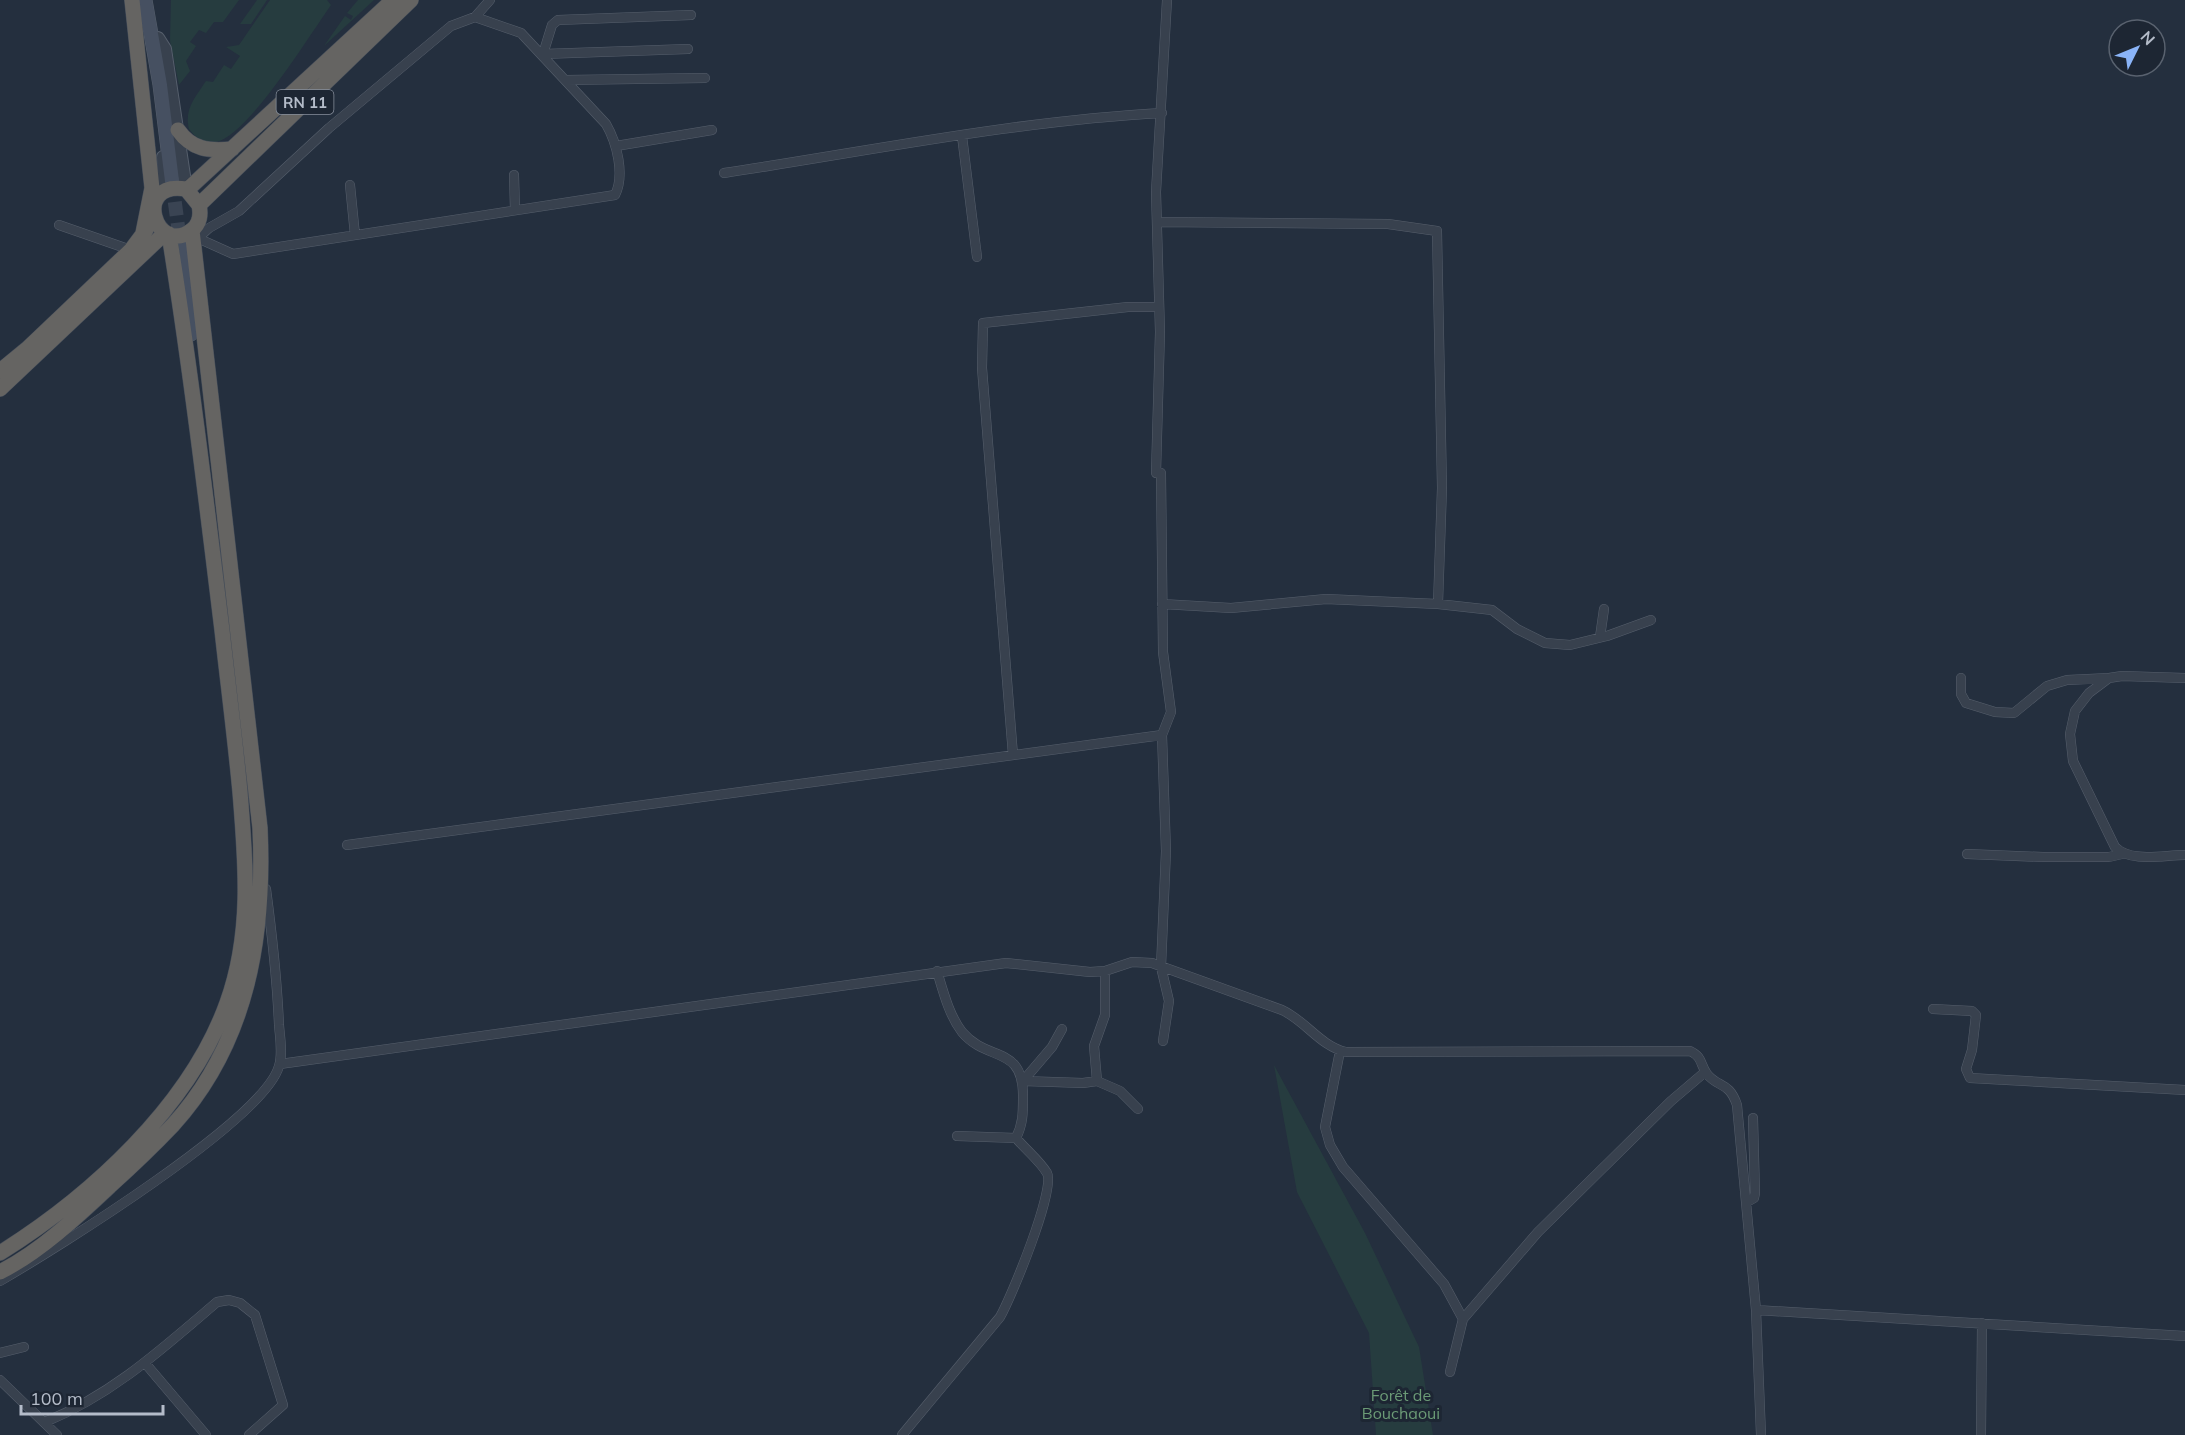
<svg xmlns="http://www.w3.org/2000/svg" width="2185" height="1435" font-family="Mulish,sans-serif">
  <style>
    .green { fill: #263c3f }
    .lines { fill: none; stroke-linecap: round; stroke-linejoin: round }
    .secondary-tunnel { stroke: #3a4453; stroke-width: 14; stroke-dasharray: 14 7; stroke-linecap: butt }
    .minor-casing { stroke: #565f6c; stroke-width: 10 }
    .tertiary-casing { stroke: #565f6c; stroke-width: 14 }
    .secondary-casing { stroke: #565f6c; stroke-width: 15 }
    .trunk-casing { stroke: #434c59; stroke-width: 16 }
    .minor { stroke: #38414e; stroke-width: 9 }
    .tertiary { stroke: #38414e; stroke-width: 12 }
    .secondary { stroke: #465061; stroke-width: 14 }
    .trunk { stroke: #656462; stroke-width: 15 }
    .labels { text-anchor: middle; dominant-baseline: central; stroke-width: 6; stroke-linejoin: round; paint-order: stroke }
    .shield { fill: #1d2633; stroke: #878f9c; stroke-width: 1.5 }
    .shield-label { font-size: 15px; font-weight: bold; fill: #b4bcc9 }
    .park-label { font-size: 16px; fill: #6b9a76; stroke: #1d2633 }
  </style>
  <rect width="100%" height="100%" fill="#242f3e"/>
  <!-- green -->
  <path class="green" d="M171 0H239L223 22H214L206 33 199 30 190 42 196 46 186 61 190 71 179 85 170 41Z
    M257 0H267L251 24H240Z
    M270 0H327L331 5C311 33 248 136 216 142 204 144 196 138 189 129 184 109 195 98 206 81L213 82 224 65 231 69 240 56 226 47 239 45Z
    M358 0H374L324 46 345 16 351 20 353 16 347 13Z
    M1274 1065 1365 1233 1419 1347 1433 1435H1376L1369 1333 1297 1192Z"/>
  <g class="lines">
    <!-- secondary-tunnel -->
    <path class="secondary-tunnel" d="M172 181 180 241"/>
    <defs>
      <path id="minor" d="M475 17 490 0
        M688 49 543 54 552 25 558 20 691 15
        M566 80 705 78
        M962 136 977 257
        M616 146 712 130
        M724 173C870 151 1015 121 1162 113
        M514 175 515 210
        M350 185 355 235
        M1157 222 1388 224 1437 231 1442 488 1438 604
        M59 225 131 250
        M193 236 233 254 615 195C625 175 617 143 606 124L521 33 475 17 451 26 329 128 239 211 209 228 198 238
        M1156 473 1160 332 1156 192 1167 0
        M1161 473 1163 652 1171 712 1162 735 1166 851 1161 967 1169 1001 1163 1041
        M1162 604 1231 608 1326 599 1438 604 1492 610 1517 629 1545 643 1570 645 1607 636 1651 620
        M1600 637 1604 609
        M1961 678V694L1966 703 1995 712 2014 713 2047 686 2067 680 2109 678
        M2185 678 2122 676 2109 678 2089 693 2075 711 2070 734 2073 761 2115 847C2131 863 2163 855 2185 855
        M1013 755 982 368 983 323 1128 307H1159
        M347 845 1162 735
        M1967 854 2043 857H2109L2122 854
        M937 971C943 991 949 1015 962 1032 988 1063 1024 1044 1023 1098 1023 1113 1023 1124 1016 1138
        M1933 1009 1972 1011 1976 1015 1972 1050 1966 1069 1970 1078 2185 1090
        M1340 1051 1325 1127 1330 1145 1343 1167 1444 1284 1463 1319
        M280 1064 1006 963 1090 972 1105 971 1132 962 1152 963 1282 1010C1306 1021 1320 1046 1346 1052L1690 1051C1703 1057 1700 1065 1707 1074 1718 1088 1729 1081 1737 1105L1756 1310 1761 1435
        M1023 1081 1083 1083 1097 1081 1120 1091 1138 1109
        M1023 1081 1052 1047 1062 1029
        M1097 1081 1094 1046 1105 1015V971
        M1747 1202 1754 1198 1755 1193 1753 1118
        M0 1281C55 1249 264 1120 279 1066 283 1054 280 1038 279 1025 277 979 272 934 266 889
        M1756 1310 2185 1336
        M0 1353 24 1347
        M145 1363 206 1435
        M1450 1372 1463 1319 1538 1232 1671 1101 1705 1072
        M0 1380 57 1435
        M45 1422C112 1395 163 1348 217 1302L229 1300 240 1303 255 1315 283 1405 249 1435
        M902 1435 1000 1317C1011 1298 1056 1189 1047 1173 1040 1161 1025 1149 1016 1138L957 1136
        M1981 1435 1982 1323"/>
      <path id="tertiary" d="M158 38 165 49 186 189
        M160 195 164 175 163 157"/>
      <path id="secondary" d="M145 0 160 85 172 181
        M185 239 189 271
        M182 261 191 334"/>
      <path id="trunk" d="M132 0 152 188 142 238
        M178 130C192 150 209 151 232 149
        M187 190 393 0
        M199 205 186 189C131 180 156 258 192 230 200 224 201 214 199 205L411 0
        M0 371 28 348 131 250 146 230
        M0 389 165 233
        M0 1253C91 1196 190 1106 227 1003 252 934 246 864 240 792 235 738 228 684 222 630 206 498 190 365 169 234
        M0 1272C40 1252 78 1216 111 1185 132 1166 153 1146 173 1125 248 1042 265 936 260 828L192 230"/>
    </defs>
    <!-- minor casing -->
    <use href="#minor" class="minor-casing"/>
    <!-- tertiary casing -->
    <use href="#tertiary" class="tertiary-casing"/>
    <!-- secondary casing -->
    <use href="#secondary" class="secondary-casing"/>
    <!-- trunk casing -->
    <use href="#trunk" class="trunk-casing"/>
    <!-- minor -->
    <use href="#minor" class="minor"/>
    <!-- tertiary -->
    <use href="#tertiary" class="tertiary"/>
    <!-- secondary -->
    <use href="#secondary" class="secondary"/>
    <!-- trunk -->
    <use href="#trunk" class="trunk"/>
  </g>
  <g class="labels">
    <!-- shield labels -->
    <rect class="shield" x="276.5" y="90" width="57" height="24" rx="4.5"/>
    <g class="shield-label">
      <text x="305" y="102">RN 11</text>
    </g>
    <!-- park labels -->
    <g class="park-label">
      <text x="1401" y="1395">Forêt de<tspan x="1401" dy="18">Bouchaoui</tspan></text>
    </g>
  </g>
  <!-- north arrow -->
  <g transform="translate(2137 48) rotate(47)"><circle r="28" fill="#1d2633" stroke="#59626f" stroke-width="1.5"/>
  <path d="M0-4.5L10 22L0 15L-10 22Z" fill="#8ab4f8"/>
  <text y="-9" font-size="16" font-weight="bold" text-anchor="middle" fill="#b4bcc9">N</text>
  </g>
  <!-- scale -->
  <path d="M21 1405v9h142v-9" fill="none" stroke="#b4bcc9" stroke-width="3"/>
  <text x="30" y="1405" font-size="18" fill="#b4bcc9" stroke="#1d2633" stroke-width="4.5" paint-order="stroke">100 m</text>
</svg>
